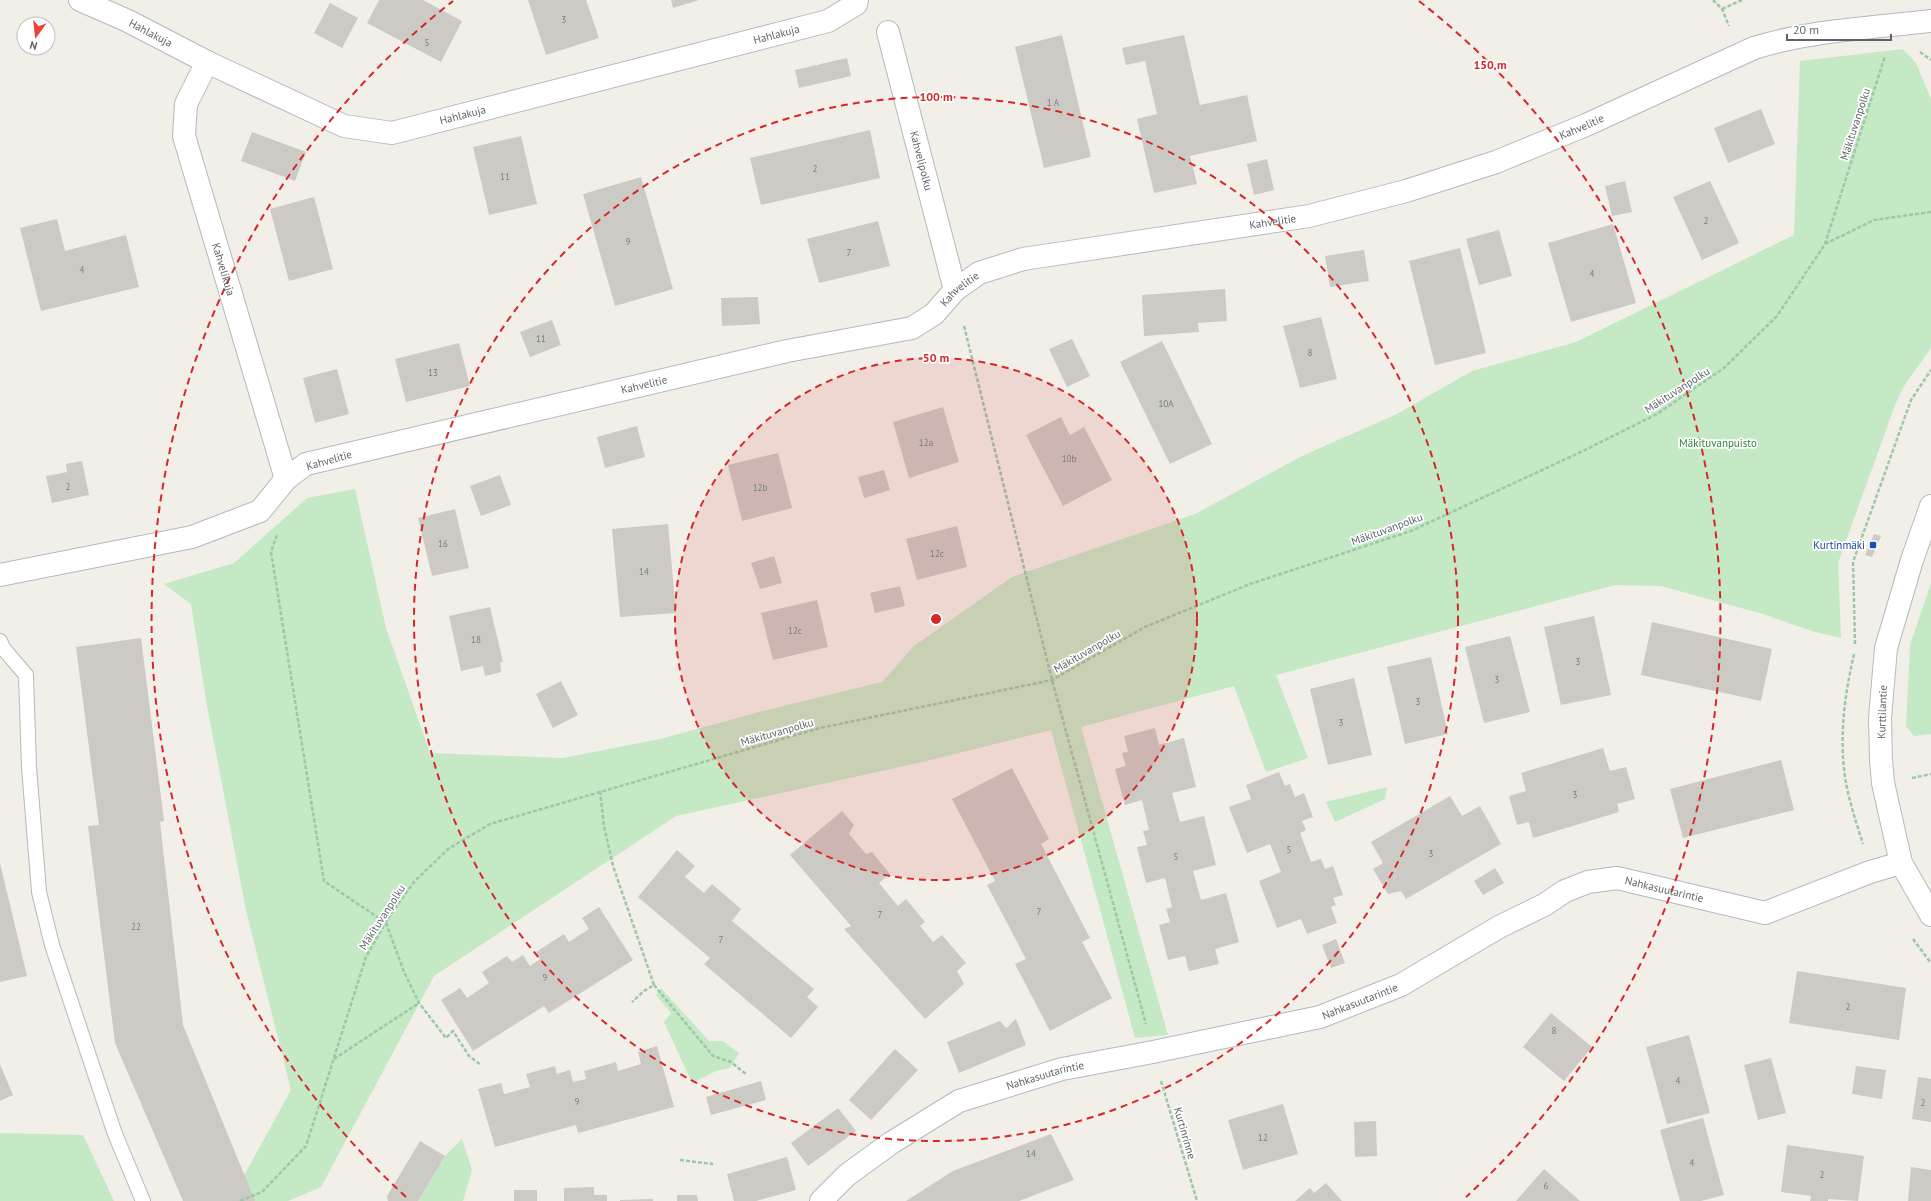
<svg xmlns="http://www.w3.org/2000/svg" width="1931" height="1201" font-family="'PT Sans',sans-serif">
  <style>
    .green { fill: #c5e8c5 }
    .building { fill: #cccac5 }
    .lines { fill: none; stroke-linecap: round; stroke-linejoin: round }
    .lane-casing { stroke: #b5b8bc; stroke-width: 16 }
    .street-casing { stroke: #b5b8bc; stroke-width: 24 }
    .secondary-casing { stroke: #b6babf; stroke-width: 24 }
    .path { stroke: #9cc7a9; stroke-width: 2.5; stroke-dasharray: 4 2; stroke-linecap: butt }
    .lane { stroke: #fff; stroke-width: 14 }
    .street { stroke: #fff; stroke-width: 22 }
    .secondary { stroke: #fff; stroke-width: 22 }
    .ring { fill: none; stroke: #d62828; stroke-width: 2; stroke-dasharray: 7 5 }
    .transit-dot { fill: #1a4fb4; stroke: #fff; stroke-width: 1.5 }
    .labels { text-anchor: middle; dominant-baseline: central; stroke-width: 3.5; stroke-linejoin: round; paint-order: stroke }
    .number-label { font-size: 9px; fill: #7a7d7f }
    .street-label { font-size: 11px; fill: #5f6368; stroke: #fff }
    .park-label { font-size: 11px; fill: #348238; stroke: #fff }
    .transit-label { font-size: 11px; fill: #164399; stroke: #fff; text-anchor: end }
    .centre { fill: #d62828; stroke: #fff; stroke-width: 2 }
    .ring-label { font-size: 12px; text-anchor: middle; font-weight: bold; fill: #d62828; stroke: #fff; stroke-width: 3.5; stroke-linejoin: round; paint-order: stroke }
  </style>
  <rect width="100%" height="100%" fill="#f1efe8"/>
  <!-- green -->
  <path class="green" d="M1903 49 1916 63 1931 99V348L1904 386 1895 405 1838 563 1841 638 1812 631 1763 614 1661 586 1615 585 1276 675 1308 758 1266 772 1234 686 1081 727 1168 1035 1135 1038 1051 730 918 763 676 816 434 976 321 1187 288 1201H200L240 1183 291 1090 246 910 207 706 191 604 164 584 234 563 307 498 355 489 386 628 430 753 563 758 660 739 767 710 882 682 914 646 1012 577 1195 514 1302 456 1397 414 1472 371 1576 342 1794 235 1800 61Z
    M1931 583V734L1914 736 1906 726 1910 645Z
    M1387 787 1385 799 1335 822 1326 802Z
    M661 988 709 1041H723L739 1053 730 1068 716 1071 692 1083 664 1022 671 1013 656 995Z
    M0 1133 83 1135 114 1201H0Z
    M462 1139 472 1170 463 1201H418L445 1156Z"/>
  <!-- building -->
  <path class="building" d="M379 0H423L462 21 441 62 367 23Z
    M528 0H586L599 38 546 55Z
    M671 0H699L673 8Z
    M330 3 358 18 342 48 314 33Z
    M1062 35 1091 157 1044 168 1015 47Z
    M1184 35 1200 105 1247 95 1257 141 1190 156 1197 184 1154 193 1137 119 1157 114 1145 61 1126 65 1122 48Z
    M847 58 851 76 799 88 795 70Z
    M1761 109 1775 144 1728 163 1714 128Z
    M870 130 880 178 761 205 750 158Z
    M252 132 306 152 295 181 241 161Z
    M521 136 537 204 489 215 473 147Z
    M1267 159 1274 190 1254 195 1247 164Z
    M641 177 673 289 615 306 583 194Z
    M1625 181 1632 212 1612 216 1605 186Z
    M1710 181 1739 243 1702 260 1673 197Z
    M314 197 333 269 289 281 270 209Z
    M57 219 65 251 126 235 139 287 41 311 20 228Z
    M878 221 890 266 819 283 807 239Z
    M1613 224 1636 303 1571 322 1548 243Z
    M1499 230 1512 276 1479 285 1466 239Z
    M1460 248 1486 353 1435 365 1409 261Z
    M1364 250 1369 281 1330 287 1325 256Z
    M1225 289 1227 321 1198 323 1199 332 1144 336 1142 295Z
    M758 297 760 324 722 326 721 298Z
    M1321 317 1337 379 1300 388 1283 326Z
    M552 320 561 345 530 357 520 332Z
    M1072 339 1090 376 1067 387 1049 349Z
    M1162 341 1212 444 1170 464 1120 362Z
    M459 343 470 386 406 402 395 359Z
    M337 369 349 414 315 423 303 378Z
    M943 407 959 462 909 478 893 422Z
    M1061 417 1070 435 1084 427 1112 480 1063 506 1026 435Z
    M637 426 645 457 605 468 597 437Z
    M778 453 792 508 742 521 728 465Z
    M82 461 89 495 52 503 46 476 67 472 66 464Z
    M884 470 890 490 864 498 858 477Z
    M500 475 511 505 481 516 470 486Z
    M455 509 469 568 432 576 418 518Z
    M668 524 676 613 620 617 612 529Z
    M957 526 967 567 917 580 906 539Z
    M1874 534 1881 536 1872 557 1865 555Z
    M774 556 782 583 760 589 751 563Z
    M900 586 905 606 875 613 870 593Z
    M817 600 828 647 773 660 761 613Z
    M490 607 503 662H500L501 672 485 676 483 666 461 671 449 616Z
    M1594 616 1611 695 1561 705 1544 627Z
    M1652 622 1772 649 1761 701 1641 675Z
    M1510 636 1530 712 1484 723 1465 647Z
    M141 638 164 821 160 822 183 1025 255 1201H183L115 1043 88 826 99 825 76 647Z
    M1431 657 1448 734 1405 744 1387 667Z
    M1354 678 1372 755 1328 765 1310 689Z
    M561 681 578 715 553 728 536 694Z
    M1155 728 1159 745 1184 738 1196 787 1172 793 1180 822 1204 816 1216 865 1193 871 1201 900 1226 893 1239 942 1215 949 1219 964 1189 971 1185 956 1168 960 1159 925 1170 922 1166 909 1172 907 1165 878 1146 883 1137 847 1147 845 1143 831 1149 830 1142 800 1125 805 1115 769 1126 766 1122 753 1128 752 1124 736Z
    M1603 748 1610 771 1626 767 1635 799 1617 804 1619 812 1533 838 1529 822 1517 825 1509 796 1526 791 1521 773Z
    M1781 760 1794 810 1683 838 1670 789Z
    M1012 768 1049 839 1041 844 1090 938 1082 942 1112 998 1050 1031 1015 964 1026 959 987 885 995 881 952 799Z
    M1279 772 1285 786 1290 784 1295 797 1304 793 1313 817 1302 821 1306 830 1300 833 1311 862 1321 859 1325 869 1333 866 1343 895 1333 898 1336 905 1331 907 1337 923 1307 934 1301 919 1277 928 1259 881 1281 872 1270 844 1247 853 1229 807 1251 799 1246 785Z
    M1450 796 1462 816 1480 806 1501 844 1406 899 1401 891 1388 894 1373 869 1383 863 1371 842Z
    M842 811 854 825 849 834 866 854 872 852 890 874 879 883 898 906 906 899 925 922 920 926 933 942 942 935 966 963 957 971 964 984 925 1019 844 929 851 926 790 855Z
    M677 850 695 866 685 877 704 893 712 884 741 909 732 921 814 989 807 997 818 1007 791 1038 704 964 710 958 638 897Z
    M0 863 27 976 0 982Z
    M1495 868 1504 883 1483 895 1474 881Z
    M599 907 633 960 549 1013 544 1006 473 1051 441 1000 460 988 467 998 489 983 482 972 507 956 512 962 523 955 530 966 540 959 536 952 564 934 569 942 589 929 582 918Z
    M1336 939 1345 963 1331 968 1322 945Z
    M1797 971 1906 988 1899 1040 1789 1023Z
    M1551 1013 1592 1047 1564 1081 1523 1047Z
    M1016 1019 1026 1045 959 1073 947 1042 1000 1021 1006 1028Z
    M1689 1035 1710 1113 1667 1124 1646 1047Z
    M657 1046 674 1107 578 1133 576 1125 495 1147 478 1089 501 1083 504 1094 530 1087 526 1074 555 1066 557 1074 570 1070 573 1082 586 1079 584 1071 616 1062 618 1071 641 1064 638 1052Z
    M895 1049 918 1070 871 1120 849 1100Z
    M1771 1058 1786 1113 1758 1120 1744 1065Z
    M0 1064 13 1095 0 1101Z
    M1856 1066 1886 1070 1882 1099 1852 1094Z
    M1918 1077 1931 1079V1122L1912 1119Z
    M761 1081 766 1100 711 1115 706 1097Z
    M1283 1104 1298 1154 1243 1170 1228 1120Z
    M838 1108 856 1131 808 1166 791 1143Z
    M1703 1118 1724 1195 1701 1201H1680L1660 1130Z
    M1376 1121 1377 1156 1355 1157 1354 1122Z
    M1051 1134 1074 1180 1019 1201H906L953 1171Z
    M420 1141 445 1156 418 1201H388L387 1196Z
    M1787 1145 1864 1156 1858 1201 1828 1199V1201H1810L1811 1196 1781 1192Z
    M787 1157 796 1190 756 1201H734L727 1174Z
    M1911 1167 1931 1170V1201H1908Z
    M1544 1169 1580 1201H1516Z
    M1326 1183 1342 1201H1295L1310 1188 1314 1193Z
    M594 1187V1195H607V1201H564V1188Z
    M514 1190H537V1201H514Z
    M677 1195H697L698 1201H677Z
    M653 1199V1201H620V1200Z"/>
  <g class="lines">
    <defs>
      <path id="lane" d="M0 641 3 648 26 675 29 767 39 892 52 945 115 1134 143 1201"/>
      <g id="street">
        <path id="s1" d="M80 0 128 21 207 62 344 126 392 133 828 21 856 4 857 0"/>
        <path id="s2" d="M888 32 955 290"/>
        <path id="s3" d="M207 62 186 104 184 136 286 479"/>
        <path id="s4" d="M0 575 192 537 260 511 286 479 306 464 787 351 912 328 934 314 955 290 979 273 1023 259 1309 216 1406 191 1496 162 1586 125 1754 48C1812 30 1871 28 1931 21"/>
        <path id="s5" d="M821 1201 847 1175 891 1143 959 1101 1062 1069 1153 1052 1320 1017 1401 985 1499 927 1544 905 1565 891 1588 882 1617 878 1765 913 1870 872 1901 863"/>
      </g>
      <path id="secondary" d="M1931 506 1912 560 1886 648 1880 718 1881 760 1883 783 1901 863 1931 915"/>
    </defs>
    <!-- lane casing -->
    <use href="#lane" class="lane-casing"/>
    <!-- street casing -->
    <use href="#street" class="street-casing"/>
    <!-- secondary casing -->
    <use href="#secondary" class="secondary-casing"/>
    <!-- path -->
    <path class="path" d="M1713 0 1722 9 1729 26
      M1722 9 1742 0
      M1920 52 1931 60
      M1825 244 1874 220 1931 212
      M964 326 1052 680 1146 1024
      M277 535 271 552 324 881 386 923 404 972 419 1003 446 1038 453 1031 469 1056 481 1065
      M1855 644 1853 562 1911 400 1931 370
      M1854 654C1844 697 1838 744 1847 788 1851 807 1857 825 1863 844
      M1912 778 1931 774
      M600 791 604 826 613 866 654 985 644 991 632 1002
      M1913 939 1931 963
      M654 985 713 1056 731 1062 747 1075
      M334 1059 419 1003
      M1161 1081 1197 1201
      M680 1160 713 1164
      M240 1201 262 1192 306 1146 366 957 390 915 414 882 448 849 490 824 820 728 1052 680 1145 627 1250 584 1411 531 1583 451 1657 414 1724 368 1777 316 1825 244 1885 56"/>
    <!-- lane -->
    <use href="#lane" class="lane"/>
    <!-- street -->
    <use href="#street" class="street"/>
    <!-- secondary -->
    <use href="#secondary" class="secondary"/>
  </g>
  <!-- distance rings -->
  <circle cx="936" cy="619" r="261" fill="#d62828" fill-opacity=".12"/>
  <g class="ring">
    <circle cx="936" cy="619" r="261"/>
    <circle cx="936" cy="619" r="522"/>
    <path d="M406 1197A784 784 0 0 1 453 1M1419 1A784 784 0 0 1 1466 1197"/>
  </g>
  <!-- markers -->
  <rect class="transit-dot" x="1869" y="541" width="8" height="8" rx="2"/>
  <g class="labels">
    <!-- number labels -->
    <g class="number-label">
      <text x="564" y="19">3</text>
      <text x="427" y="42">5</text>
      <text x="1053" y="102">1 A</text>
      <text x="815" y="168">2</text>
      <text x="505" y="176">11</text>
      <text x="1706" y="220">2</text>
      <text x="628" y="241">9</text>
      <text x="849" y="252">7</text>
      <text x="82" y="269">4</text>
      <text x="1592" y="273">4</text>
      <text x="541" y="338">11</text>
      <text x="1310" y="352">8</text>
      <text x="433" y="372">13</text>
      <text x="1166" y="403">10A</text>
      <text x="926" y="442">12a</text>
      <text x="1069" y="458">10b</text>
      <text x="68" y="486">2</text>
      <text x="760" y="487">12b</text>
      <text x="443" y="543">16</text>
      <text x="937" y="553">12c</text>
      <text x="644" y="571">14</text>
      <text x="795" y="630">12c</text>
      <text x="476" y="639">18</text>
      <text x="1578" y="661">3</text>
      <text x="1497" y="679">3</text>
      <text x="1418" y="701">3</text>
      <text x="1341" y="722">3</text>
      <text x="1575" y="794">3</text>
      <text x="1289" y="849">5</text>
      <text x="1431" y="853">3</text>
      <text x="1176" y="856">5</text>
      <text x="1039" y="911">7</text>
      <text x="880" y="914">7</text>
      <text x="136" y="926">22</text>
      <text x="721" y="939">7</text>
      <text x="545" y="977">9</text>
      <text x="1848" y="1006">2</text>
      <text x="1554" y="1030">8</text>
      <text x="1678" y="1080">4</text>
      <text x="577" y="1101">9</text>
      <text x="1923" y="1102">2</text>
      <text x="1263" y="1137">12</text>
      <text x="1031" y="1153">14</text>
      <text x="1692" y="1162">4</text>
      <text x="1822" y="1174">2</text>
      <text x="1546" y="1185">6</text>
    </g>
    <!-- street labels -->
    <g class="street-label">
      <text stroke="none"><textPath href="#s1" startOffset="78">Hahlakuja</textPath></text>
      <text stroke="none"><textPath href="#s1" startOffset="738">Hahlakuja</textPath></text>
      <text stroke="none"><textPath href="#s1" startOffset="414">Hahlakuja</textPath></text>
      <text transform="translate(1855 124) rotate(-72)">Mäkituvanpolku</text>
      <text stroke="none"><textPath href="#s4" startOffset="1666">Kahvelitie</textPath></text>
      <text stroke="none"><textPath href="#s2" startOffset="133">Kahvelipolku</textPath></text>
      <text stroke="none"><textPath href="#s4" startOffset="1342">Kahvelitie</textPath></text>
      <text stroke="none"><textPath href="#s3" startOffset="218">Kahvelikuja</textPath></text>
      <text stroke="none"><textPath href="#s4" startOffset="1018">Kahvelitie</textPath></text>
      <text stroke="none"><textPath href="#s4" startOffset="682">Kahvelitie</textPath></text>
      <text transform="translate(1677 390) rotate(-33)">Mäkituvanpolku</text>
      <text transform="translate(329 460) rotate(-16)">Kahvelitie</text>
      <text transform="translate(1387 529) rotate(-20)">Mäkituvanpolku</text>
      <text transform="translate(1087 651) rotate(-30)">Mäkituvanpolku</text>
      <text transform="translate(1882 712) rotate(-88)">Kurttilantie</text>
      <text transform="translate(777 732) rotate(-16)">Mäkituvanpolku</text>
      <text stroke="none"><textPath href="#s5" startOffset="921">Nahkasuutarintie</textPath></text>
      <text transform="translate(382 917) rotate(-57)">Mäkituvanpolku</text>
      <text stroke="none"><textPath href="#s5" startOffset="585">Nahkasuutarintie</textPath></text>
      <text stroke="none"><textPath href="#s5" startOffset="261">Nahkasuutarintie</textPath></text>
      <text transform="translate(1185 1133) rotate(74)">Kurtinrinne</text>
    </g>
    <!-- park labels -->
    <g class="park-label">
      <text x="1718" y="443">Mäkituvanpuisto</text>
    </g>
    <!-- transit labels -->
    <g class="transit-label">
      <text x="1865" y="545">Kurtinmäki</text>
    </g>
  </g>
  <circle cx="936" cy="619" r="6" class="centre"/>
  <g class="ring-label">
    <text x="1490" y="69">150 m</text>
    <text x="936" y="101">100 m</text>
    <text x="936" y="362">50 m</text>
  </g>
  <!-- north arrow -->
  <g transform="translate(36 36) rotate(195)"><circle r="19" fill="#ffffff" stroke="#bfc1c3"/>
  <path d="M0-3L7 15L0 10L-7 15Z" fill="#ea4335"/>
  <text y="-6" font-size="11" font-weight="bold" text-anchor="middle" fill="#5f6368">N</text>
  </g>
  <!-- scale -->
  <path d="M1787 34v6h104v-6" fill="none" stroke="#5f6368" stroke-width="2"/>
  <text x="1793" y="34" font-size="12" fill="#5f6368" stroke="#ffffff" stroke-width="3" paint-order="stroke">20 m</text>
</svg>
